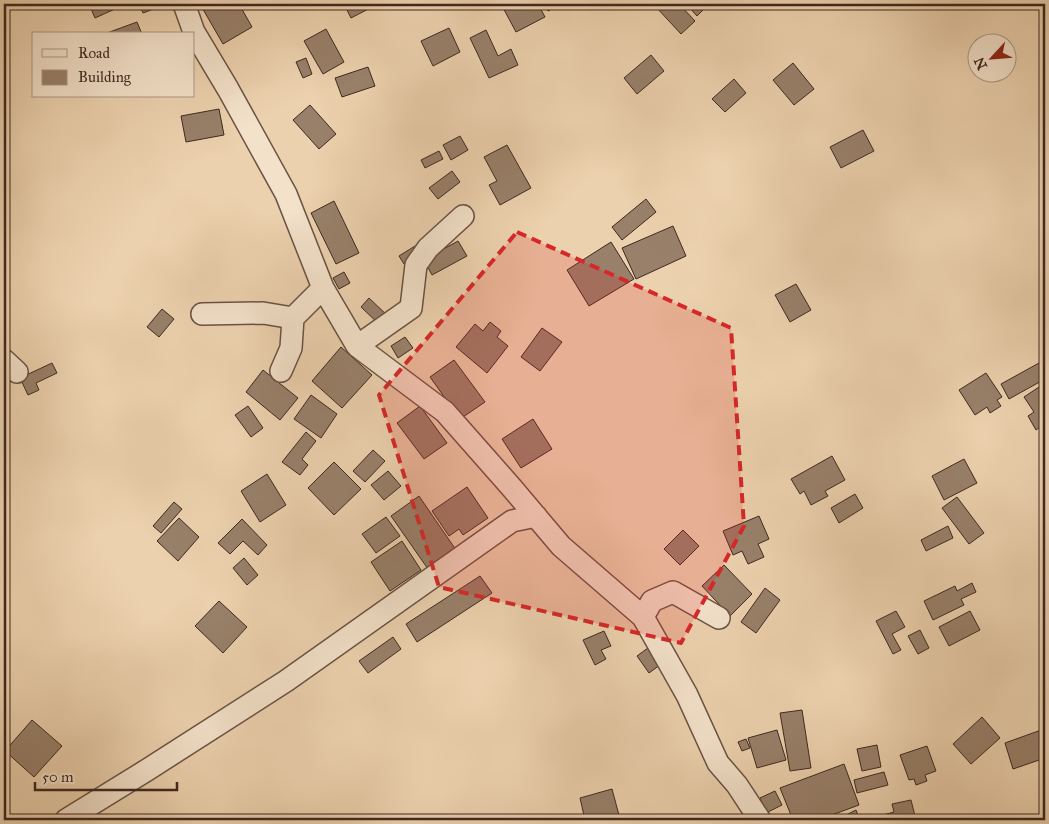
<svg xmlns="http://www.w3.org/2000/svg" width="1049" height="824" font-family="'IM FELL Great Primer',serif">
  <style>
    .building { fill: #98806a; stroke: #3e2920 }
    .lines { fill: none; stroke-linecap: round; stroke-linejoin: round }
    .minor-casing { stroke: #6a5344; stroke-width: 24 }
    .minor { stroke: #f3e1ca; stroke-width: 21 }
    .marked { fill: #d62828; fill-opacity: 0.2; stroke: #d62828; stroke-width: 4; stroke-dasharray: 10 6; stroke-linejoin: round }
  </style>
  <rect width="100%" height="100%" fill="#ecd1ae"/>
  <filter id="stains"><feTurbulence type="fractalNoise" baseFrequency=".004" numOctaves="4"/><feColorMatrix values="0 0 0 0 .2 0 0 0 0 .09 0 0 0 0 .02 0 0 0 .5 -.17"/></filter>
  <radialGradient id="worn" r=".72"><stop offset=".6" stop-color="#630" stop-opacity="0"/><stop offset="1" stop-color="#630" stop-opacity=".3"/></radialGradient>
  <!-- building -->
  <path class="building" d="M89 4H126L95 18Z
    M139 4H160L161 6 143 13Z
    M200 4H239L252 27 223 44Z
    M344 4H378L351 18Z
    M501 4H538L545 17 516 32Z
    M544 4H562L548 11Z
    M659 4H679L695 21 681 34 656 7Z
    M693 4H709L697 16 689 7Z
    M137 22 142 34H108L107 33Z
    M449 28 460 52 433 66 421 41Z
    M326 29 344 62 323 74 304 41Z
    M486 30 498 56 511 49 518 65 489 78 470 38Z
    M651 55 664 71 637 94 624 78Z
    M306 58 312 74 303 78 296 62Z
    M793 63 814 89 794 105 773 80Z
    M368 67 375 86 342 97 335 78Z
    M734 79 746 93 725 112 712 99Z
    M310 105 336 134 319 149 293 120Z
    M219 109 224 135 186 142 181 116Z
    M863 130 874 151 841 168 830 147Z
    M460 136 468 150 451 160 443 145Z
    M507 145 531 188 500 205 489 185 497 181 484 157Z
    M439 151 443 159 425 168 421 160Z
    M452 171 460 182 438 199 429 188Z
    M646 199 656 212 622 240 612 227Z
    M334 201 359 253 336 264 311 213Z
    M673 226 686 256 636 279 622 248Z
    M458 241 467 256 432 275 424 260Z
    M611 242 634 279 589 306 567 270Z
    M415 246 420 255 404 264 399 256Z
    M344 272 350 283 339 289 333 278Z
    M796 284 811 310 790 322 775 295Z
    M369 298 390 318 381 326 361 307Z
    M162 309 174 319 159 337 147 327Z
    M490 322 501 331 497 337 508 346 487 373 456 347 475 324 483 331Z
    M542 328 562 342 540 371 521 357Z
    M405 337 413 348 398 358 391 346Z
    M341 347 372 375 342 408 312 381Z
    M454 360 485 402 460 419 430 377Z
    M52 363 57 373 36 383 39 390 28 395 20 378Z
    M1039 363 1045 375V379L1009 399 1001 384Z
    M263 370 298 398 280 420 246 392Z
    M986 373 1002 397 997 400 1001 406 990 413 987 407 975 415 959 390Z
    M1045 383V429L1043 425 1036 430 1028 416 1034 412 1024 397Z
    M311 395 337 414 321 438 294 419Z
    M248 406 263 428 251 437 235 415Z
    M420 406 447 443 424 459 397 423Z
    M533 419 552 449 521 468 502 439Z
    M306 432 316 441 302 459 308 465 300 475 282 462Z
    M373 450 385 461 365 482 353 471Z
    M832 456 845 480 825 491 828 496 811 505 804 491 800 494 791 479Z
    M964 459 977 483 944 500 932 476Z
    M334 462 361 489 334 515 308 488Z
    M388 471 401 486 384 500 371 485Z
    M267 474 286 505 260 522 241 491Z
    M467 487 488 518 463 535 459 529 449 536 432 511Z
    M855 494 863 508 839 523 831 508Z
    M419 496 456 550 428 569 391 516Z
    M957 497 984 533 969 544 942 508Z
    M174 502 182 509 161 533 153 526Z
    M759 516 769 539 758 544 764 557 748 564 742 551 733 555 723 531Z
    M386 517 400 536 376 553 362 534Z
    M179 518 199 537 178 561 157 541Z
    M242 519 267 545 258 555 243 541 230 554 218 543Z
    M948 526 953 538 926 551 921 540Z
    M683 530 699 546 680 565 664 549Z
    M402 541 421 570 390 591 371 562Z
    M244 558 258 575 247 585 233 568Z
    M724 565 752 594 730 616 702 586Z
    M480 576 492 593 417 642 406 624Z
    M972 583 976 592 961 599 964 605 933 620 924 601 955 586 957 591Z
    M765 588 780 600 756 633 741 622Z
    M219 601 247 627 223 653 195 626Z
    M896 611 905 627 892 634 901 650 893 654 876 621Z
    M970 611 980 630 949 646 939 627Z
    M920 630 929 648 918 654 908 636Z
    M604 631 611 646 601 650 606 659 595 665 583 640Z
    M393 637 401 649 368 673 359 661Z
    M652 645 664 662 649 673 637 656Z
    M802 710 811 768 790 771 780 713Z
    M982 717 1000 738 971 764 953 744Z
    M32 720 62 746 34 777 5 751Z
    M1044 729 1045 758 1013 769 1005 743Z
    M777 730 786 760 757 768 748 738Z
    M746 739 750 748 742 751 738 742Z
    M877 745 881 767 862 771 857 749Z
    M927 746 936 771 925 775 927 781 916 785 914 779 909 780 900 755Z
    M844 764 859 805 818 820H793L780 788Z
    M884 772 888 785 857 793 854 780Z
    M612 789 620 819 585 820 580 798Z
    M775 791 782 805 766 813 760 798Z
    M911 800 916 820H885L883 815 894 812 892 804Z
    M856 810 860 820H841L840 818Z"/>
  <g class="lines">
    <defs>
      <path id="minor" d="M184 4 194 32 228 89 286 194 323 288
        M202 314 263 313 293 318
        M357 346 445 412 512 488 561 546 643 617 687 695 718 763 737 785 760 820
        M4 360 17 372
        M281 371 291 348 293 318 323 288 357 346 411 308 416 265 428 248 463 216
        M643 617 652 601 673 592 719 618
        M66 820 147 770 286 681 512 521 536 516"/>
    </defs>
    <!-- minor casing -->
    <use href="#minor" class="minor-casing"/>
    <!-- minor -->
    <use href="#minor" class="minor"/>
  </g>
  <!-- marked area -->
  <path class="marked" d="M517 232 731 328 744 526 681 643 439 587 379 395Z"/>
  <!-- margin -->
  <rect width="1049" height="824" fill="none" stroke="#ecd1ae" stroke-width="20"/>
  <rect x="5" y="5" width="1039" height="814" fill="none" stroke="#3e2920" stroke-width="2.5"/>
  <rect x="10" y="10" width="1029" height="804" fill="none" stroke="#3e2920"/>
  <!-- legend -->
  <rect x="32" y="32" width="162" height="65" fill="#f3e1ca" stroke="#ab9786"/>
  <rect x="42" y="49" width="25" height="8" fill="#f3e1ca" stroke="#ab9786"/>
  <text x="78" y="58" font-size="15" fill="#3e2920">Road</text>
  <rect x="42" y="70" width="25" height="15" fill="#98806a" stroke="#ab9786"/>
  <text x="78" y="82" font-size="15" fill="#3e2920">Building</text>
  <!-- north arrow -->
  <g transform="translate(992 58) rotate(244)"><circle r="24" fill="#f3e1ca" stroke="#ab9786"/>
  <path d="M0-4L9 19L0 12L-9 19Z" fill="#8f2418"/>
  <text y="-8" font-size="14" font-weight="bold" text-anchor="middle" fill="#3e2920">N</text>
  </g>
  <!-- scale -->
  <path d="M35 782v8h142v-8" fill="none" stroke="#3e2920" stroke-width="2.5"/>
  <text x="42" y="782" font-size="15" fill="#3e2920" stroke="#f3e1ca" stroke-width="4" paint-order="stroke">50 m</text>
  <rect width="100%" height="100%" filter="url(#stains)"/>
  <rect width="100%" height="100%" fill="url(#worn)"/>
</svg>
